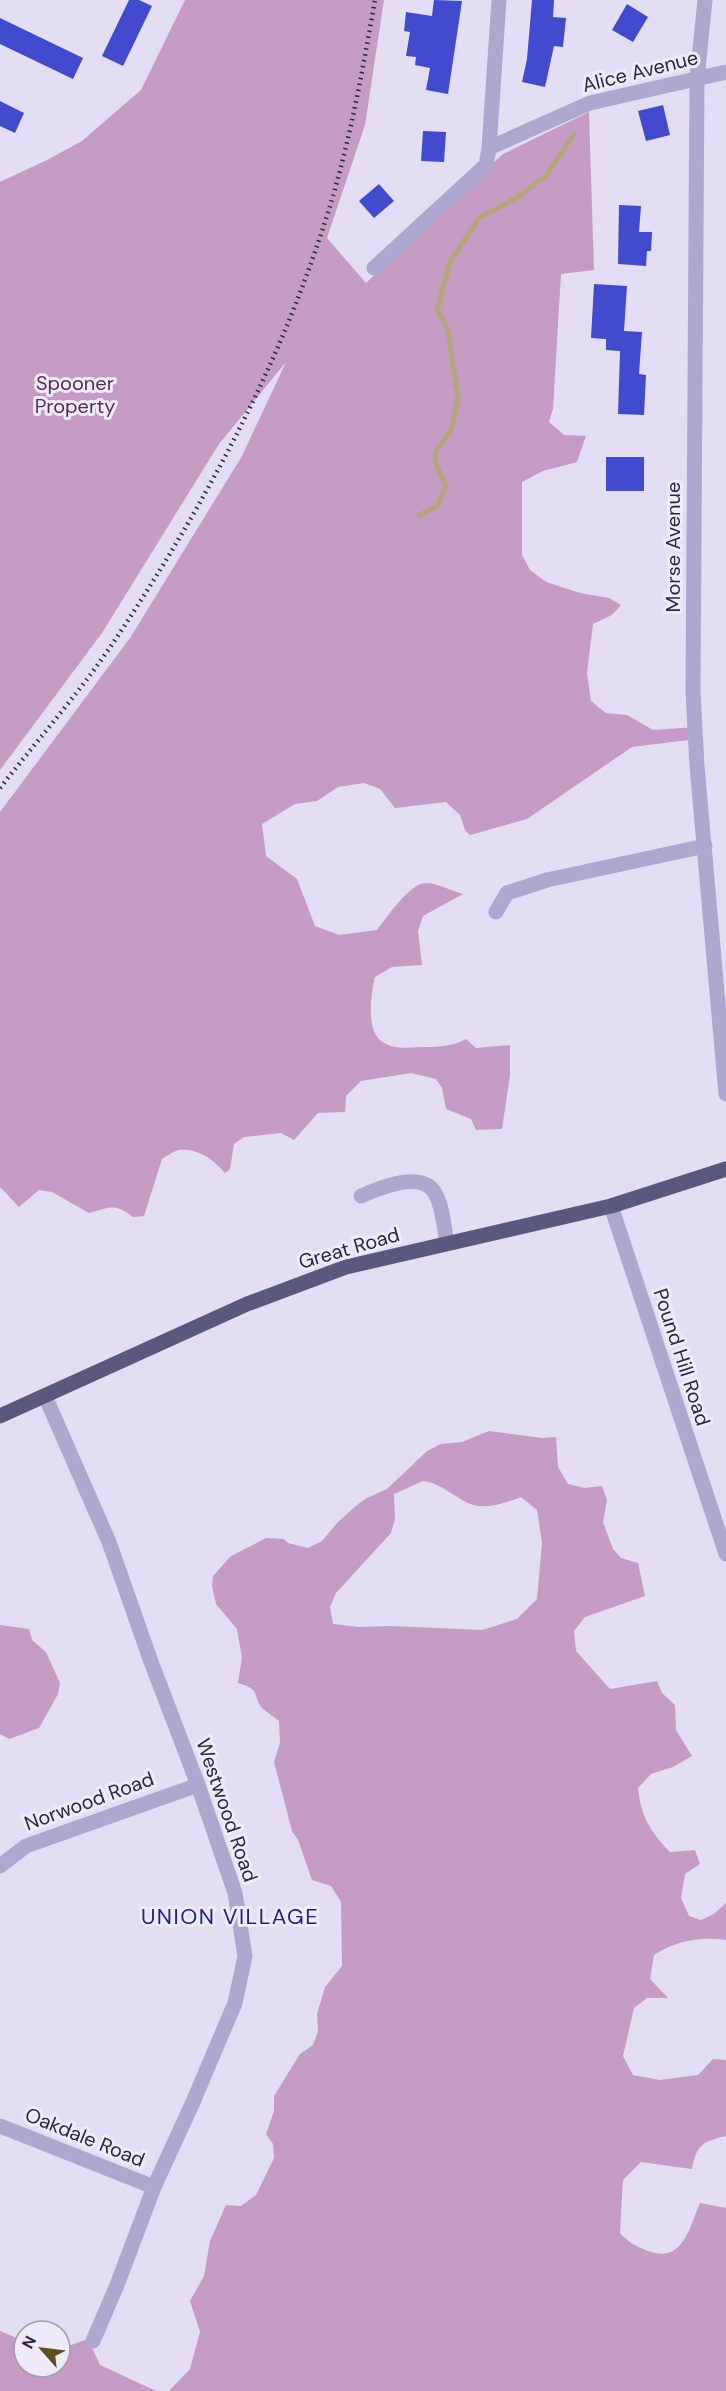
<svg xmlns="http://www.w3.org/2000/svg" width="726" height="2391" font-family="'DM Sans',sans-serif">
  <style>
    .green { fill: #c59cc3; fill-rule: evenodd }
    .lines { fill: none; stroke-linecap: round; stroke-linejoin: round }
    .stream { stroke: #b4a57a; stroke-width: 5 }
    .building { fill: #424ace }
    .minor { stroke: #aea8ce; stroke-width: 15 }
    .major { stroke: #5a597d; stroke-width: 15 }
    .rail { stroke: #29293a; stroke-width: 4.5; stroke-dasharray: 1.5 4.5; stroke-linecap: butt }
    .labels { text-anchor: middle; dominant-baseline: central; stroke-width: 6; stroke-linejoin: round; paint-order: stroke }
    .street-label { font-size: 20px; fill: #29293a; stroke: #efebfb }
    .park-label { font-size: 20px; fill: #5a2b57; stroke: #efebfb }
    .quarter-label { font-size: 22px; letter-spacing: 1.5px; fill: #1c238f; stroke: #efebfb }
  </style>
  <rect width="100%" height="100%" fill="#e3def4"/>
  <!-- green -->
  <path class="green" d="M185 0H384L365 125 327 238 366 283 503 154 589 112 594 270 561 274 553 409 549 422 564 435 586 436 577 462 543 471 522 482V555L530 570 546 582 580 593 609 598 621 605 612 615 593 624 587 673 591 701 606 713 627 715 653 730 697 727V739L632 747 527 819 470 835 465 830 460 815 446 802 395 808 380 789 364 783 338 787 317 801 295 804 262 824 266 856 297 879 315 926 339 935 377 930C387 918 409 883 426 883 437 883 452 891 463 894L423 916 418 931 422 965 392 967 375 977C371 994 365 1033 384 1043 395 1049 408 1048 420 1047 437 1047 451 1047 466 1039L476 1048 510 1045V1075L502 1129 476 1130 471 1119 446 1109 442 1088 436 1079 411 1073 361 1081 346 1096 345 1112 318 1113 294 1140 281 1133 244 1137 234 1144 230 1169 225 1173C214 1160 198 1148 179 1150 174 1151 167 1156 162 1159L144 1216 133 1217C115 1203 110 1207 89 1213L52 1192 39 1190 19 1207 0 1187V812L130 638 242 456 286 362 219 444 102 633 0 770V182L47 160 82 141 141 90Z
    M489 1431 542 1438 556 1437 558 1467 568 1484 585 1488 602 1486 607 1500 603 1522 613 1549 621 1558 638 1563 645 1596 585 1617 574 1631 576 1651 610 1689 657 1681 662 1693 675 1705 676 1730 692 1756 673 1767 651 1774 638 1788C641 1817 650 1831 670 1852L695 1850 700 1864 685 1874 681 1898 689 1916 701 1920 714 1914 726 1903V1940C702 1936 674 1941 654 1955L650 1979 668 1998H647L634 2008 623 2056 633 2075 659 2080 698 2075 713 2059 726 2060V2136C702 2142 697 2144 692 2169L641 2162 623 2180 620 2233C629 2243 636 2246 648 2251 683 2264 689 2228 700 2203L726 2208V2391H165H169L190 2369 200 2332 190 2301 204 2276 210 2241 226 2205 241 2206 256 2195 274 2158 273 2144 266 2134 274 2111V2096L300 2054 313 2045 318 2032 317 2014 325 1987 342 1966 341 1902 331 1886 312 1880 298 1840 292 1831 274 1762 280 1743 279 1721C274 1717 268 1713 263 1709 251 1696 263 1690 238 1683L242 1658 237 1629 216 1604 212 1586 213 1576 231 1556 266 1538 284 1539 288 1543 308 1548 322 1541 338 1522 357 1505 367 1498 387 1489 427 1451 441 1444 462 1442ZM423 1481C444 1483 462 1505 479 1506 494 1507 508 1502 521 1497L537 1510 542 1543 537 1599 517 1619 482 1630 391 1626 359 1627 333 1624 330 1607 336 1593 391 1533 395 1519 394 1494Z
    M0 1625 29 1629 32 1640 46 1652 60 1683 58 1694 39 1728 9 1739 0 1734Z
    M0 2331 24 2341V2367H60V2349L88 2339 100 2365 156 2391H0Z"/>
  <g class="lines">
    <!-- stream -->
    <path class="stream" d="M419 515 437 506 446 486 435 462 436 451 451 430 458 399 448 330 437 309 450 262 479 218 518 197 546 176 574 134"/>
  </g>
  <!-- building -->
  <path class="building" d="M129 0H139L152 6 123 66 102 56Z
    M434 0 462 1 448 94 426 90 430 68 415 65 416 57 406 56 410 32 404 31 406 12 432 16Z
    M532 0H554L553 17 566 18 563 47 554 46 545 87 522 82 527 59Z
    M627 4 648 17 633 42 612 30Z
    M0 18 83 58 73 79 0 44Z
    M0 101 24 113 15 133 0 126Z
    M663 105 670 135 646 141 638 111Z
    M423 131 446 132 444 162 421 161Z
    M379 184 394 201 374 218 359 201Z
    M619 205 641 206 639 232H652L651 251H647L646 266 618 264Z
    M594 284 627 286 624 331 642 332 639 374 646 375 644 415 618 414 620 351 606 350V339L591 338Z
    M606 457H644V491H606Z"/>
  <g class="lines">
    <!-- minor -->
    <path class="minor" d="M705 0 697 79 693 692 697 766 726 1094
      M489 148 499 0
      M374 268 486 165 489 148 590 103 726 72
      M496 912 507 893 547 880 705 846
      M361 1196C379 1188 422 1170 435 1193 443 1207 444 1228 447 1243
      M611 1206 726 1554
      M45 1396 109 1542 150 1659 198 1785 235 1893 245 1956 235 2003 193 2102 154 2187 117 2285 93 2341
      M0 1866 26 1846 198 1785
      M0 2126 154 2187"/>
    <!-- major -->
    <path class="major" d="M0 1416 247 1304 346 1267 611 1206 726 1169"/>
    <!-- rail -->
    <path class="rail" d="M0 788C39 738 82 690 117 637 200 512 274 377 321 234 347 158 361 79 375 0"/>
  </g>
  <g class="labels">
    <!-- street labels -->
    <g class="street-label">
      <text transform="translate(640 71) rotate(-14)">Alice Avenue</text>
      <text transform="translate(673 547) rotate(-90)">Morse Avenue</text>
      <text transform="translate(349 1248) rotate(-16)">Great Road</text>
      <text transform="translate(682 1357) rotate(72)">Pound Hill Road</text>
      <text transform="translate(89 1801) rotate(-20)">Norwood Road</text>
      <text transform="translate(227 1810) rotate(71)">Westwood Road</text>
      <text transform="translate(85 2137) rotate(22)">Oakdale Road</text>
    </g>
    <!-- park labels -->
    <g class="park-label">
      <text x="75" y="383">Spooner<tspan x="75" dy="23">Property</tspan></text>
    </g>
    <!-- quarter labels -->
    <g class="quarter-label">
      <text x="230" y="1916">UNION VILLAGE</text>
    </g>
  </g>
  <!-- north arrow -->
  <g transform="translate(42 2349) rotate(298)"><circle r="28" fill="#efebfb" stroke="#a09dae" stroke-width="1.5"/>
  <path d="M0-4.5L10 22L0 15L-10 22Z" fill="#5f4f1b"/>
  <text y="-9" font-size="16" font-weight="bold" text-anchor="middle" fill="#29293a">N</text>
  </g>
</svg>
